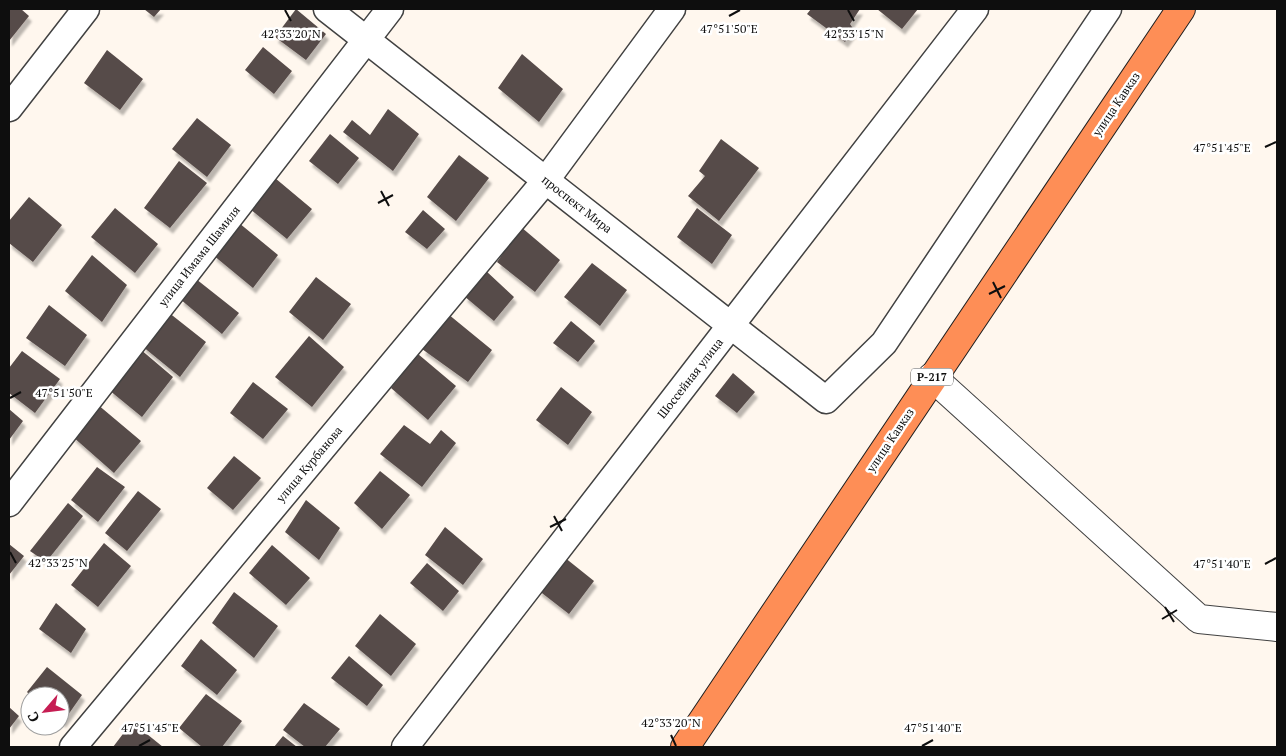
<svg xmlns="http://www.w3.org/2000/svg" width="1286" height="756" font-family="'PT Serif',serif">
  <style>
    .building { fill: #574b49; filter: url(#shadow) }
    .lines { fill: none; stroke-linecap: round; stroke-linejoin: round }
    .minor-casing { stroke: #414141; stroke-width: 29 }
    .tertiary-casing { stroke: #414141; stroke-width: 30 }
    .trunk-casing { stroke: #1f1f1f; stroke-width: 30 }
    .minor { stroke: #fff; stroke-width: 26 }
    .tertiary { stroke: #fff; stroke-width: 28 }
    .trunk { stroke: #fe8e56; stroke-width: 28 }
    .ticks { fill: none; stroke: #0e0e0e; stroke-width: 2 }
    .labels { text-anchor: middle; dominant-baseline: central; stroke-width: 5; stroke-linejoin: round; paint-order: stroke }
    .shield { fill: #fff; stroke: #565656; stroke-width: 1 }
    .shield-label { font-size: 11px; font-weight: bold; fill: #0e0e0e }
    .street-label { font-size: 12px; fill: #0e0e0e; stroke: #fff }
    .ticks-label { font-size: 12px; text-anchor: middle; fill: #0e0e0e; stroke: #fff; stroke-width: 5; stroke-linejoin: round; paint-order: stroke }
  </style>
  <defs>
    <filter id="shadow"><feDropShadow dx="3" dy="5.5" stdDeviation="1" flood-color="#0004"/></filter>
  </defs>
  <rect width="100%" height="100%" fill="#fff7ee"/>
  <!-- building -->
  <path class="building" d="M9 9H21L29 16 9 41Z
    M144 9H161L154 17Z
    M296 9 326 34 306 60 275 37Z
    M811 9H860L850 24 854 30 845 42 807 14Z
    M877 9H918L902 29Z
    M263 47 292 71 274 94 245 70Z
    M107 50 143 79 120 110 84 83Z
    M522 54 563 89 539 122 498 88Z
    M388 109 419 134 393 171 343 132 352 120 370 135Z
    M197 118 231 145 207 177 172 149Z
    M330 134 359 158 338 184 309 161Z
    M721 139 759 168 719 221 688 196 705 176 699 171Z
    M459 155 489 178 456 221 427 197Z
    M179 161 207 183 170 228 144 208Z
    M275 178 312 209 287 239 250 209Z
    M29 197 62 225 33 262 9 243V221Z
    M115 208 158 244 135 273 91 237Z
    M697 208 732 235 712 264 677 237Z
    M423 210 445 229 427 249 405 232Z
    M239 223 278 255 253 288 213 255Z
    M521 227 560 260 535 292 497 262Z
    M92 255 127 285 102 322 65 291Z
    M592 263 627 290 600 326 564 297Z
    M485 270 514 297 494 321 464 296Z
    M316 277 351 304 323 340 289 312Z
    M196 279 239 313 222 334 180 299Z
    M49 305 87 335 65 366 26 338Z
    M168 312 206 342 180 377 142 346Z
    M448 314 492 350 468 382 422 349Z
    M571 321 595 341 578 362 553 343Z
    M309 336 344 367 312 407 275 377Z
    M140 349 173 377 142 417 109 390Z
    M22 351 60 379 35 413 9 393V368Z
    M418 354 456 386 428 420 391 388Z
    M733 373 755 392 737 413 715 396Z
    M253 382 288 409 263 439 230 413Z
    M561 387 592 412 568 445 536 420Z
    M97 404 141 441 114 473 72 436Z
    M9 409 23 421 9 440Z
    M404 425 430 444 441 430 456 443 422 487 380 454Z
    M234 456 261 478 233 510 207 488Z
    M97 467 125 487 98 522 71 500Z
    M380 471 410 495 382 529 354 503Z
    M138 491 161 509 127 551 105 533Z
    M306 500 340 528 319 560 285 532Z
    M68 503 83 516 46 562 30 551Z
    M445 527 483 559 463 585 425 555Z
    M104 543 131 566 98 607 71 585Z
    M9 544 24 556 9 575Z
    M272 545 310 578 286 605 249 573Z
    M564 557 594 581 569 614 538 590Z
    M427 563 459 591 443 611 410 583Z
    M234 592 278 626 254 658 212 623Z
    M56 603 86 629 71 653 39 629Z
    M380 614 416 644 391 676 355 646Z
    M201 639 237 670 217 695 181 666Z
    M349 656 383 685 367 706 331 678Z
    M47 667 82 695 63 722 60 720V696H31L27 692Z
    M206 694 242 721 222 747H202L179 728Z
    M304 703 340 729 325 747H305L283 730Z
    M9 707 19 716 9 729Z
    M132 722 163 747H113Z
    M283 736 297 747H274Z"/>
  <g class="lines">
    <defs>
      <path id="minor" d="M327 9 826 400 884 343 1108 9
        M9 108 86 9
        M9 503 390 9
        M73 747 546 180 672 9
        M405 747 975 9"/>
      <path id="tertiary" d="M932 377 1199 619 1277 627"/>
      <path id="trunk" d="M685 747 1181 9"/>
    </defs>
    <!-- minor casing -->
    <use href="#minor" class="minor-casing"/>
    <!-- tertiary casing -->
    <use href="#tertiary" class="tertiary-casing"/>
    <!-- trunk casing -->
    <use href="#trunk" class="trunk-casing"/>
    <!-- minor -->
    <use href="#minor" class="minor"/>
    <!-- tertiary -->
    <use href="#tertiary" class="tertiary"/>
    <!-- trunk -->
    <use href="#trunk" class="trunk"/>
  </g>
  <!-- ticks -->
  <path class="ticks" d="M285 10 291 21M848 10 854 21M729 16 740 10M1265 147 1276 142M381 191 389 206M378 203 393 195M993 282 1001 298M989 294 1005 286M10 398 21 392M554 516 562 531M550 527 566 519M10 552 16 563M1265 564 1276 558M1165 607 1174 622M1162 619 1177 610M671 735 676 746M139 746 150 740M922 746 933 740"/>
  <g class="labels">
    <!-- shield labels -->
    <rect class="shield" x="911" y="368.5" width="42" height="17" rx="4"/>
    <g class="shield-label">
      <text x="932" y="377">Р-217</text>
    </g>
    <!-- street labels -->
    <g class="street-label">
      <text transform="translate(1116 104) rotate(-56)">улица Кавказ</text>
      <text transform="translate(577 204) rotate(38)">проспект Мира</text>
      <text transform="translate(199 256) rotate(-52)">улица Имама Шамиля</text>
      <text transform="translate(690 378) rotate(-52)">Шоссейная улица</text>
      <text transform="translate(890 440) rotate(-56)">улица Кавказ</text>
      <text transform="translate(309 464) rotate(-50)">улица Курбанова</text>
    </g>
  </g>
  <g class="ticks-label">
    <text x="729" y="33">47°51'50"E</text>
    <text x="291" y="38">42°33'20"N</text>
    <text x="854" y="38">42°33'15"N</text>
    <text x="1222" y="152">47°51'45"E</text>
    <text x="64" y="397">47°51'50"E</text>
    <text x="58" y="567">42°33'25"N</text>
    <text x="1222" y="568">47°51'40"E</text>
    <text x="671" y="727">42°33'20"N</text>
    <text x="150" y="732">47°51'45"E</text>
    <text x="933" y="732">47°51'40"E</text>
  </g>
  <!-- border -->
  <rect width="1286" height="756" fill="none" stroke="#0e0e0e" stroke-width="20"/>
  <!-- north arrow -->
  <g transform="translate(45 711) rotate(242)"><circle r="24" fill="#ffffff" stroke="#9f9f9f"/>
  <path d="M0-4L9 19L0 12L-9 19Z" fill="#c61d53"/>
  <text y="-8" font-size="14" font-weight="bold" text-anchor="middle" fill="#0e0e0e">С</text>
  </g>
</svg>
